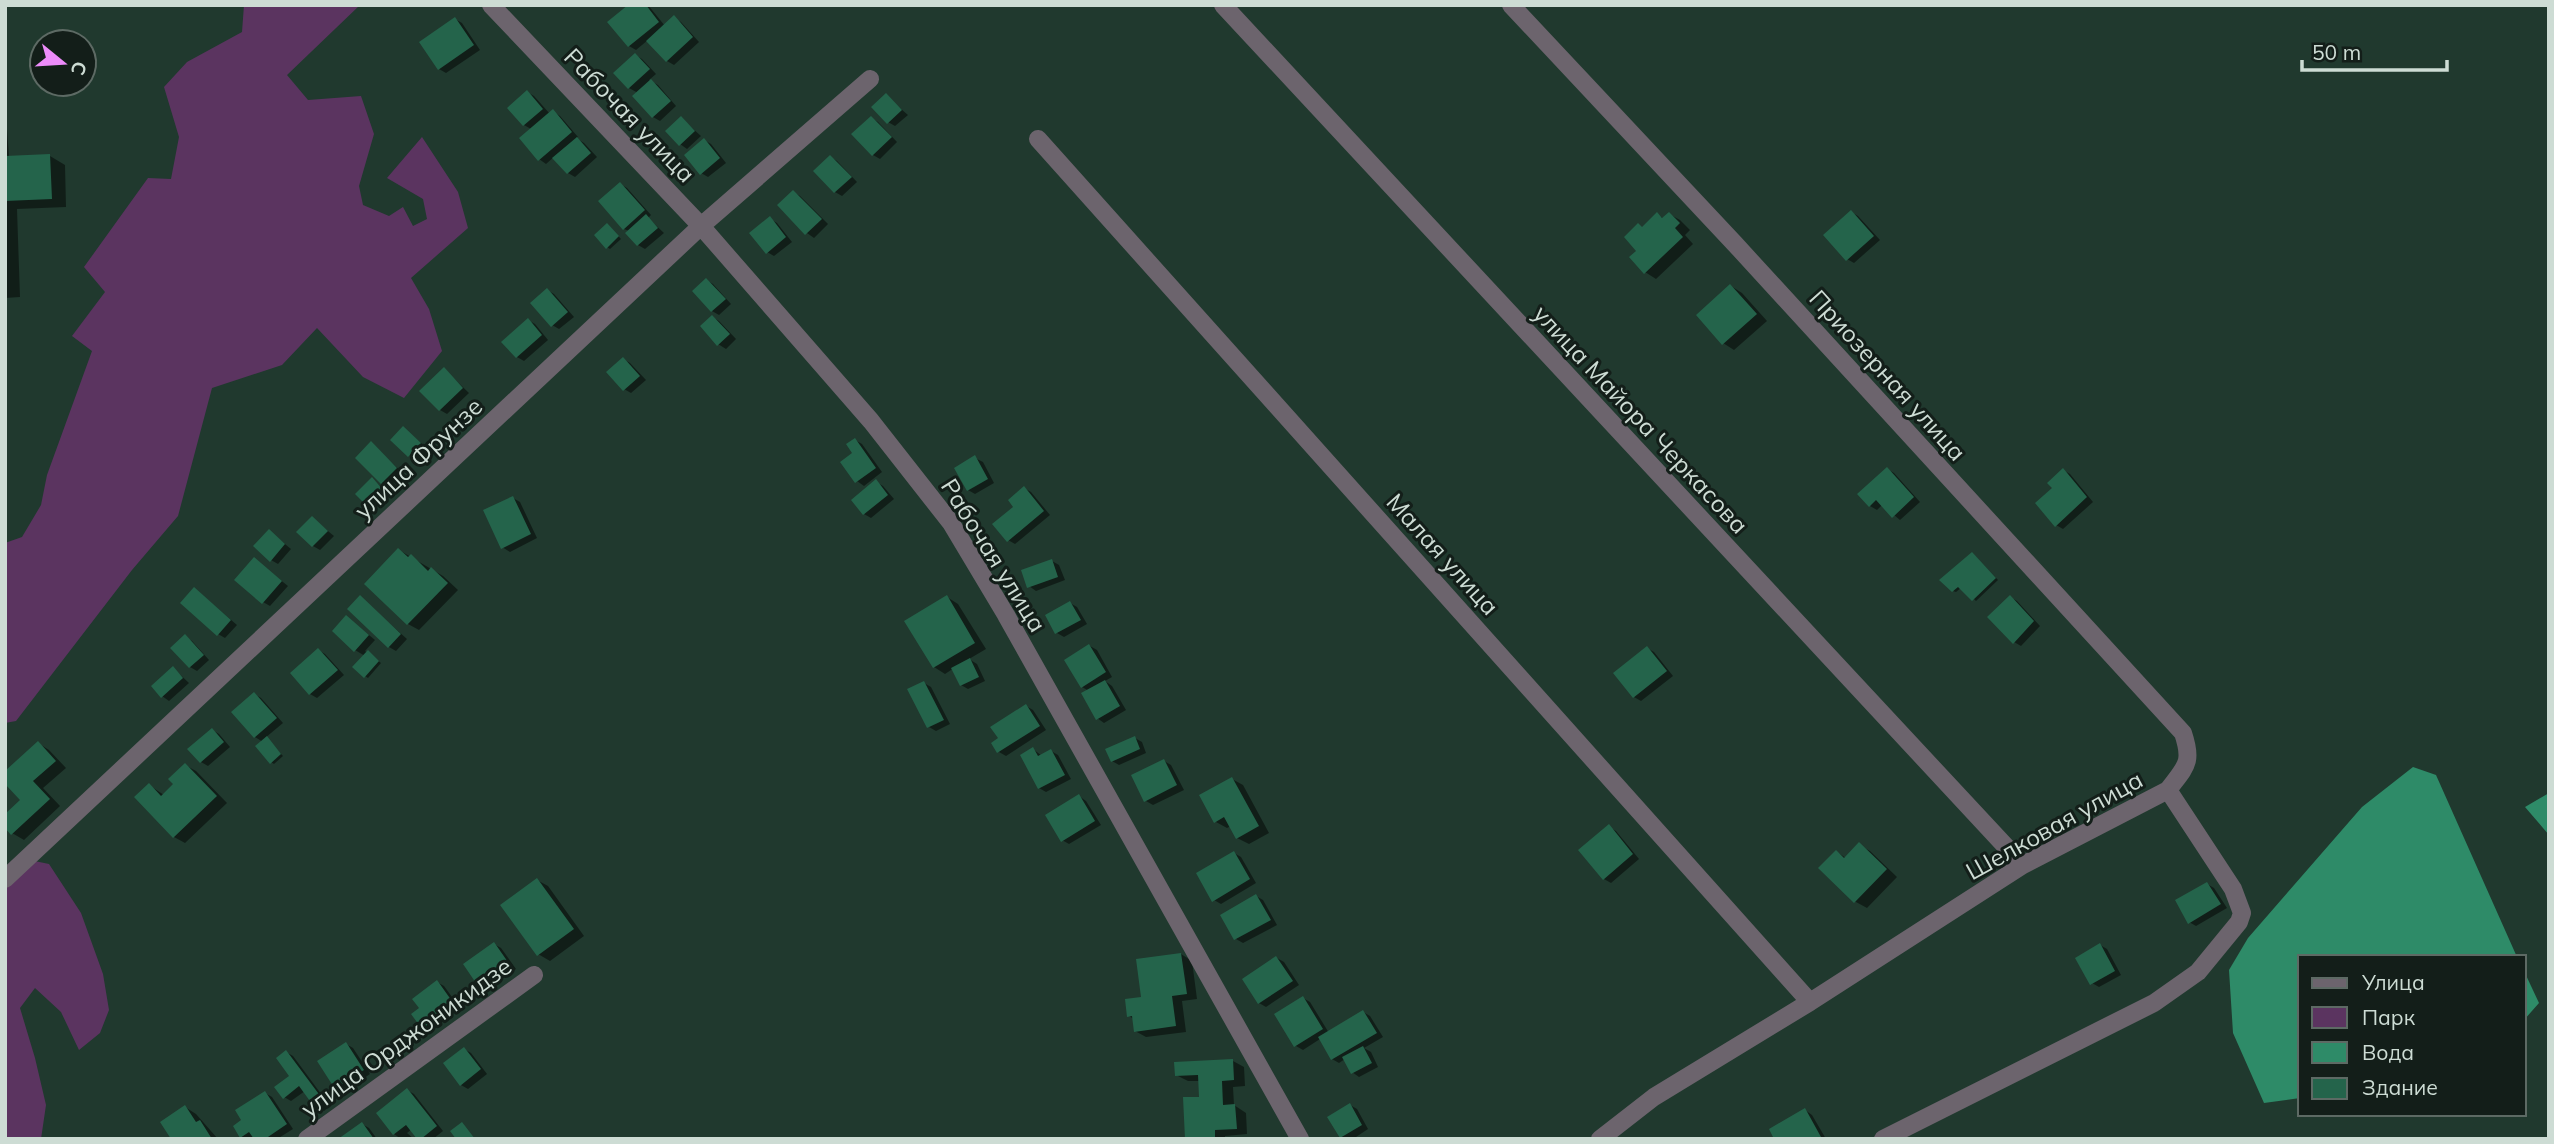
<svg xmlns="http://www.w3.org/2000/svg" width="2554" height="1144" font-family="Mulish,sans-serif">
  <style>
    .green { fill: #5b3460 }
    .water { fill: #2e8b68 }
    .shadow { fill: #0007 }
    .building { fill: #24644b }
    .lines { fill: none; stroke-linecap: round; stroke-linejoin: round }
    .minor { stroke: #6c646d; stroke-width: 18 }
    .labels { text-anchor: middle; dominant-baseline: central; stroke-width: 6; stroke-linejoin: round; paint-order: stroke }
    .street-label { font-size: 24px; fill: #cddcd4; stroke: #131e19 }
  </style>
  <rect width="100%" height="100%" fill="#20392e"/>
  <!-- green -->
  <path class="green" d="M244 5H360L287 75 308 100 361 96 374 134 359 186 363 205 389 216 403 207 413 226 427 219 423 199 387 178 422 137 458 192 468 228 411 278 429 309 442 351 404 398 363 377 317 328 282 365 212 388 178 516 132 570 16 721 5 723V543L22 537 41 505 47 475 92 351 72 336 105 292 84 267 148 178 171 179 179 137 164 87 187 62 242 32Z
    M20 858 49 864 81 913 103 974 109 1010 100 1033 79 1050 61 1012 35 988 20 1008 35 1058 46 1105 41 1139H5V871Z"/>
  <!-- water -->
  <path class="water" d="M2413 767 2436 775 2517 957H2300V1098L2264 1103 2233 1033 2229 970 2248 938 2362 807Z
    M2549 793V835L2525 807Z
    M2524 971 2539 1003 2524 1020Z"/>
  <!-- shadow -->
  <path class="shadow" d="M630 5H648L665 26 674 18 681 22 699 42 674 65 667 61 648 40 636 50 629 46Z
    M455 19 462 23 480 50 446 73 439 69Z
    M635 55 642 59 656 74 649 80 658 85 676 106 660 121 653 117 638 93 629 88Z
    M527 92 534 96 550 114 553 111 560 116 578 137 576 138 584 143 597 157 575 177 568 173 554 157 546 164 539 159 531 129 524 125 509 108Z
    M886 96 908 115 895 126 888 122Z
    M5 101 9 157 50 156 65 165 66 207 17 209 20 297 5 298Z
    M681 118 701 136 687 149 680 144Z
    M871 118 878 122 897 142 880 159 873 155Z
    M704 140 711 144 726 163 708 177 701 173Z
    M830 157 837 161 857 182 842 196 835 192 815 171Z
    M620 184 627 188 651 215 648 218 664 233 645 249 638 245 627 233 629 231 624 229Z
    M793 192 800 196 828 224 814 238 807 233Z
    M1851 212 1858 216 1880 240 1854 263 1847 259Z
    M1657 214 1664 219 1669 214 1680 220 1690 230 1685 235 1693 244 1656 279 1645 272 1639 251 1643 228Z
    M770 219 777 223 792 242 774 256 767 252Z
    M610 227 621 239 610 249 607 247Z
    M706 280 713 284 731 304 719 315 712 311Z
    M1731 286 1742 293 1767 321 1734 350 1723 343Z
    M547 290 554 294 574 317 559 329 552 325Z
    M712 317 719 321 736 339 726 349 718 344Z
    M528 320 535 324 548 340 524 361 517 357 504 342Z
    M623 359 630 363 646 380 631 393 624 389Z
    M444 369 469 393 447 414 440 410Z
    M403 428 427 448 416 460 392 440Z
    M855 440 862 444 882 472 864 486 857 481Z
    M371 444 403 473 389 487 382 483Z
    M975 458 983 462 994 483 975 494 968 490Z
    M1887 469 1894 473 1920 502 1900 520 1882 505 1877 510 1870 506Z
    M2063 470 2070 474 2093 502 2063 529 2056 525Z
    M375 481 386 493 372 507 369 505Z
    M876 482 883 486 894 499 871 518 864 514Z
    M1024 488 1031 492 1050 515 1015 544 1008 540Z
    M513 498 520 502 537 538 510 552 502 547Z
    M312 518 334 536 320 550 313 546Z
    M269 531 291 549 278 564 271 560Z
    M399 550 443 576 458 590 419 630 408 624 367 584Z
    M1975 556 1998 580 1976 601 1962 587 1956 592 1953 591Z
    M254 559 288 586 270 606 263 602Z
    M1052 561 1059 565 1065 580 1036 591 1029 586Z
    M195 589 237 625 225 638 218 634Z
    M360 597 407 639 396 651 389 647Z
    M947 597 958 604 986 649 969 659 977 664 985 681 968 689 961 685 954 668 945 674 934 667Z
    M2010 597 2017 601 2040 626 2021 646 2014 642Z
    M1070 603 1077 607 1087 624 1064 637 1057 633Z
    M347 617 375 640 365 651 381 663 368 678 365 676V656L355 650Z
    M185 637 192 641 209 660 197 671 190 667 173 648Z
    M1090 646 1097 650 1112 677 1105 681 1112 686 1126 710 1104 723 1097 718 1089 691 1082 687Z
    M1647 648 1654 652 1673 676 1641 701 1634 697Z
    M318 650 325 654 344 675 317 698 310 694Z
    M173 668 189 683 169 701 162 696Z
    M924 683 931 687 950 724 936 731 929 727Z
    M254 694 261 698 283 723 265 738 283 756 274 764 271 762 263 742 255 737Z
    M1026 706 1033 710 1046 730 1006 756 999 752Z
    M212 730 219 734 230 747 208 766 201 762Z
    M1135 738 1142 742 1146 753 1119 765 1112 761Z
    M38 743 49 750 66 768 43 788 60 806 24 840 12 833Z
    M1033 749 1042 756 1051 751 1058 755 1071 779 1046 792 1039 788Z
    M1164 761 1171 765 1184 790 1153 805 1146 801Z
    M185 765 196 771 227 803 185 843 174 837 149 785 164 795 176 784Z
    M1232 779 1243 785 1269 833 1249 844 1237 838 1231 826 1227 828 1216 822Z
    M1079 796 1086 801 1101 825 1069 844 1062 840Z
    M1609 827 1616 831 1639 859 1611 883 1604 879Z
    M1859 845 1870 851 1897 877 1867 908 1856 902 1821 868 1837 852 1846 858Z
    M1234 853 1241 857 1256 883 1221 904 1214 900Z
    M537 880 548 886 584 936 550 961 538 954Z
    M2207 884 2214 888 2227 908 2196 926 2189 922Z
    M1256 896 1263 900 1277 925 1243 943 1236 939Z
    M494 944 501 948 516 969 487 989 480 985 466 964Z
    M2100 945 2107 949 2121 975 2099 987 2092 983Z
    M1181 954 1192 961 1197 999 1182 1001 1186 1032 1146 1037 1135 1031 1134 1019 1129 1016Z
    M1277 958 1284 962 1299 985 1266 1007 1259 1003Z
    M437 982 444 986 460 1008 430 1032 423 1027 421 1008Z
    M1303 998 1310 1002 1329 1033 1363 1012 1370 1016 1383 1037 1364 1048 1371 1052 1378 1067 1359 1077 1352 1072 1345 1059 1339 1063 1332 1059 1320 1039 1303 1050 1296 1046Z
    M346 1044 353 1048 370 1074 344 1092 337 1087Z
    M464 1049 471 1053 487 1074 468 1089 461 1085Z
    M286 1052 293 1056 330 1106 324 1111 316 1107 305 1091 291 1101 284 1097 292 1076Z
    M1233 1061 1244 1067 1245 1086 1233 1087 1234 1105 1246 1113 1247 1134 1225 1136V1139H1186L1201 1098 1200 1081H1188L1176 1075Z
    M407 1090 414 1094 443 1131 433 1139H419L412 1129 407 1133 414 1139H401L394 1134Z
    M265 1093 272 1097 293 1129 277 1139H256L255 1137 245 1139 242 1137 244 1121Z
    M1350 1105 1357 1109 1368 1129 1353 1139H1344L1341 1137Z
    M185 1107 196 1114 218 1139H173Z
    M1805 1110 1812 1115 1826 1139H1776Z
    M362 1124 369 1128 377 1139H341Z"/>
  <!-- building -->
  <path class="building" d="M628 5H646L659 22 628 47 607 22Z
    M674 15 693 37 666 62 646 41Z
    M455 17 474 45 438 70 419 42Z
    M635 53 650 69 628 89 613 73Z
    M651 79 671 101 652 118 632 96Z
    M527 90 543 109 523 126 507 108Z
    M886 93 902 110 887 124 871 107Z
    M553 109 572 132 538 161 519 138Z
    M681 116 695 131 679 146 665 131Z
    M871 116 892 137 872 156 851 134Z
    M577 137 591 153 567 174 552 158Z
    M704 138 720 158 700 175 684 155Z
    M50 154 52 199 5 201V156Z
    M830 155 852 177 834 193 813 171Z
    M620 182 645 210 623 230 598 201Z
    M793 190 822 219 805 235 777 205Z
    M1851 210 1874 236 1846 261 1823 235Z
    M1657 212 1662 218 1669 212 1680 223 1675 228 1683 237 1644 274 1629 257 1636 251 1624 237 1638 223 1642 227Z
    M646 214 658 228 637 246 625 233Z
    M770 216 786 237 766 254 749 233Z
    M607 223 619 236 606 249 594 235Z
    M706 278 726 299 711 312 692 291Z
    M1730 284 1757 314 1722 345 1696 315Z
    M547 288 568 312 551 327 530 303Z
    M712 315 730 334 717 346 700 326Z
    M528 318 542 335 516 358 501 342Z
    M623 357 640 376 623 391 606 372Z
    M444 367 463 388 439 411 419 391Z
    M403 426 421 443 408 457 390 440Z
    M855 438 876 468 855 483 840 462 852 453 846 444Z
    M371 441 397 468 381 484 355 458Z
    M975 455 988 479 967 491 954 468Z
    M1887 467 1914 497 1892 518 1876 500 1869 507 1857 494Z
    M2063 468 2087 497 2055 527 2035 503 2052 488 2047 483Z
    M372 477 384 491 368 507 355 494Z
    M876 479 888 495 863 515 851 500Z
    M1024 486 1044 511 1007 542 992 524 1013 507 1008 500Z
    M513 496 531 534 501 549 483 510Z
    M312 516 328 531 312 547 296 532Z
    M269 529 285 544 270 562 253 546Z
    M398 548 408 557 411 554 428 571 431 567 448 583 407 625 364 584Z
    M1972 552 1996 578 1972 601 1958 587 1952 592 1939 580Z
    M254 557 282 581 262 604 234 580Z
    M1052 559 1058 577 1027 588 1021 570Z
    M194 587 231 620 217 636 180 603Z
    M360 595 401 634 388 648 347 609Z
    M947 595 975 643 933 668 904 621Z
    M2010 595 2034 621 2013 644 1987 617Z
    M1070 601 1081 620 1055 634 1045 615Z
    M346 615 369 635 354 652 332 631Z
    M185 634 204 655 189 668 170 648Z
    M1089 644 1106 672 1081 688 1064 660Z
    M1647 646 1667 671 1633 698 1613 673Z
    M318 648 338 670 309 695 290 673Z
    M368 650 379 661 364 678 352 667Z
    M970 658 979 677 960 686 951 668Z
    M173 666 183 678 161 698 151 686Z
    M1105 680 1120 706 1096 720 1081 693Z
    M924 681 944 720 927 728 907 689Z
    M254 692 277 718 254 738 231 712Z
    M1026 704 1040 726 997 753 991 743 998 738 990 727Z
    M212 728 224 742 200 763 187 749Z
    M267 736 281 754 270 764 255 746Z
    M1135 736 1140 749 1111 762 1105 749Z
    M38 741 56 761 33 781 50 799 11 835 5 828V814L20 800 5 784V771Z
    M1033 747 1038 756 1051 749 1065 775 1038 789 1020 755Z
    M1164 759 1177 785 1144 802 1131 775Z
    M185 763 217 796 173 838 134 797 149 783 161 796 173 784 168 779Z
    M1232 777 1259 826 1236 839 1224 817 1214 823 1199 795Z
    M1079 794 1095 821 1061 842 1045 815Z
    M1609 824 1633 854 1603 880 1578 850Z
    M1859 842 1887 869 1854 903 1818 868 1836 850 1844 858Z
    M1234 851 1250 879 1212 902 1196 873Z
    M537 878 574 929 537 956 500 905Z
    M2207 882 2221 904 2188 924 2175 900Z
    M1256 894 1271 920 1234 940 1220 915Z
    M494 942 510 965 478 986 463 964Z
    M2100 943 2115 971 2090 985 2075 958Z
    M1181 953 1187 994 1172 996 1176 1026 1134 1032 1132 1016 1127 1017 1125 999 1141 997 1136 959Z
    M1276 956 1293 981 1258 1004 1242 979Z
    M437 980 454 1004 422 1029 411 1014 419 1008 412 999Z
    M1303 996 1323 1029 1294 1047 1274 1014Z
    M1363 1010 1377 1033 1331 1060 1318 1037Z
    M346 1042 364 1070 335 1089 317 1061Z
    M1363 1046 1372 1063 1351 1074 1342 1057Z
    M464 1047 481 1069 460 1086 443 1063Z
    M286 1050 324 1101 315 1108 299 1086 283 1099 274 1087 289 1076 276 1058Z
    M1233 1059 1234 1080 1222 1081 1223 1105 1235 1104 1237 1129 1215 1130V1139H1185L1183 1097H1199L1198 1075 1175 1076 1174 1062Z
    M407 1088 437 1126 421 1139H417L406 1125 393 1135 376 1113Z
    M265 1091 287 1124 265 1139H254L249 1132 240 1138 233 1126 241 1120 235 1110Z
    M1350 1103 1362 1125 1340 1138 1327 1117Z
    M185 1105 196 1122 200 1120 212 1139H171L160 1122Z
    M1805 1108 1821 1137 1774 1139 1769 1129Z
    M362 1122 374 1139H338Z
    M462 1122 475 1139H456L450 1131Z"/>
  <g class="lines">
    <!-- minor -->
    <path class="minor" d="M491 5 701 226 871 421 951 523 1006 615 1300 1139
      M1223 5 2023 865
      M1511 5 1735 244 2183 733C2193 763 2186 766 2168 790
      M1038 139 1810 1002
      M5 879 701 226 870 79
      M307 1139 534 975
      M1600 1139 1654 1097 1810 1002 2023 865 2168 790 2233 889 2242 913 2239 922 2198 972 2154 1003 1883 1139"/>
  </g>
  <g class="labels">
    <!-- street labels -->
    <g class="street-label">
      <text transform="translate(630 115) rotate(46)">Рабочая улица</text>
      <text transform="translate(1888 375) rotate(48)">Приозерная улица</text>
      <text transform="translate(1641 419) rotate(47)">улица Майора Черкасова</text>
      <text transform="translate(418 458) rotate(-43)">улица Фрунзе</text>
      <text transform="translate(1443 554) rotate(48)">Малая улица</text>
      <text transform="translate(994 555) rotate(58)">Рабочая улица</text>
      <text transform="translate(2054 825) rotate(-29)">Шелковая улица</text>
      <text transform="translate(406 1037) rotate(-36)">улица Орджоникидзе</text>
    </g>
  </g>
  <!-- border -->
  <rect width="2554" height="1144" fill="none" stroke="#cddcd4" stroke-width="14"/>
  <!-- legend -->
  <rect x="2298" y="955" width="228" height="161" fill="#131e19" stroke="#5d6a64" stroke-width="2"/>
  <rect x="2312" y="978" width="35" height="10" fill="#6c646d" stroke="#5d6a64" stroke-width="2"/>
  <text x="2362" y="990" font-size="21" fill="#cddcd4">Улица</text>
  <rect x="2312" y="1007" width="35" height="21" fill="#5b3460" stroke="#5d6a64" stroke-width="2"/>
  <text x="2362" y="1025" font-size="21" fill="#cddcd4">Парк</text>
  <rect x="2312" y="1042" width="35" height="21" fill="#2e8b68" stroke="#5d6a64" stroke-width="2"/>
  <text x="2362" y="1060" font-size="21" fill="#cddcd4">Вода</text>
  <rect x="2312" y="1078" width="35" height="21" fill="#24644b" stroke="#5d6a64" stroke-width="2"/>
  <text x="2362" y="1095" font-size="21" fill="#cddcd4">Здание</text>
  <!-- north arrow -->
  <g transform="translate(63 63) rotate(108)"><circle r="33" fill="#131e19" stroke="#5d6a64" stroke-width="2"/>
  <path d="M0-5L12 26L0 18L-12 26Z" fill="#ed8cfa"/>
  <text y="-10" font-size="19" font-weight="bold" text-anchor="middle" fill="#cddcd4">С</text>
  </g>
  <!-- scale -->
  <path d="M2302 60v10h145v-10" fill="none" stroke="#cddcd4" stroke-width="3.5"/>
  <text x="2312" y="60" font-size="21" fill="#cddcd4" stroke="#131e19" stroke-width="5" paint-order="stroke">50 m</text>
</svg>
